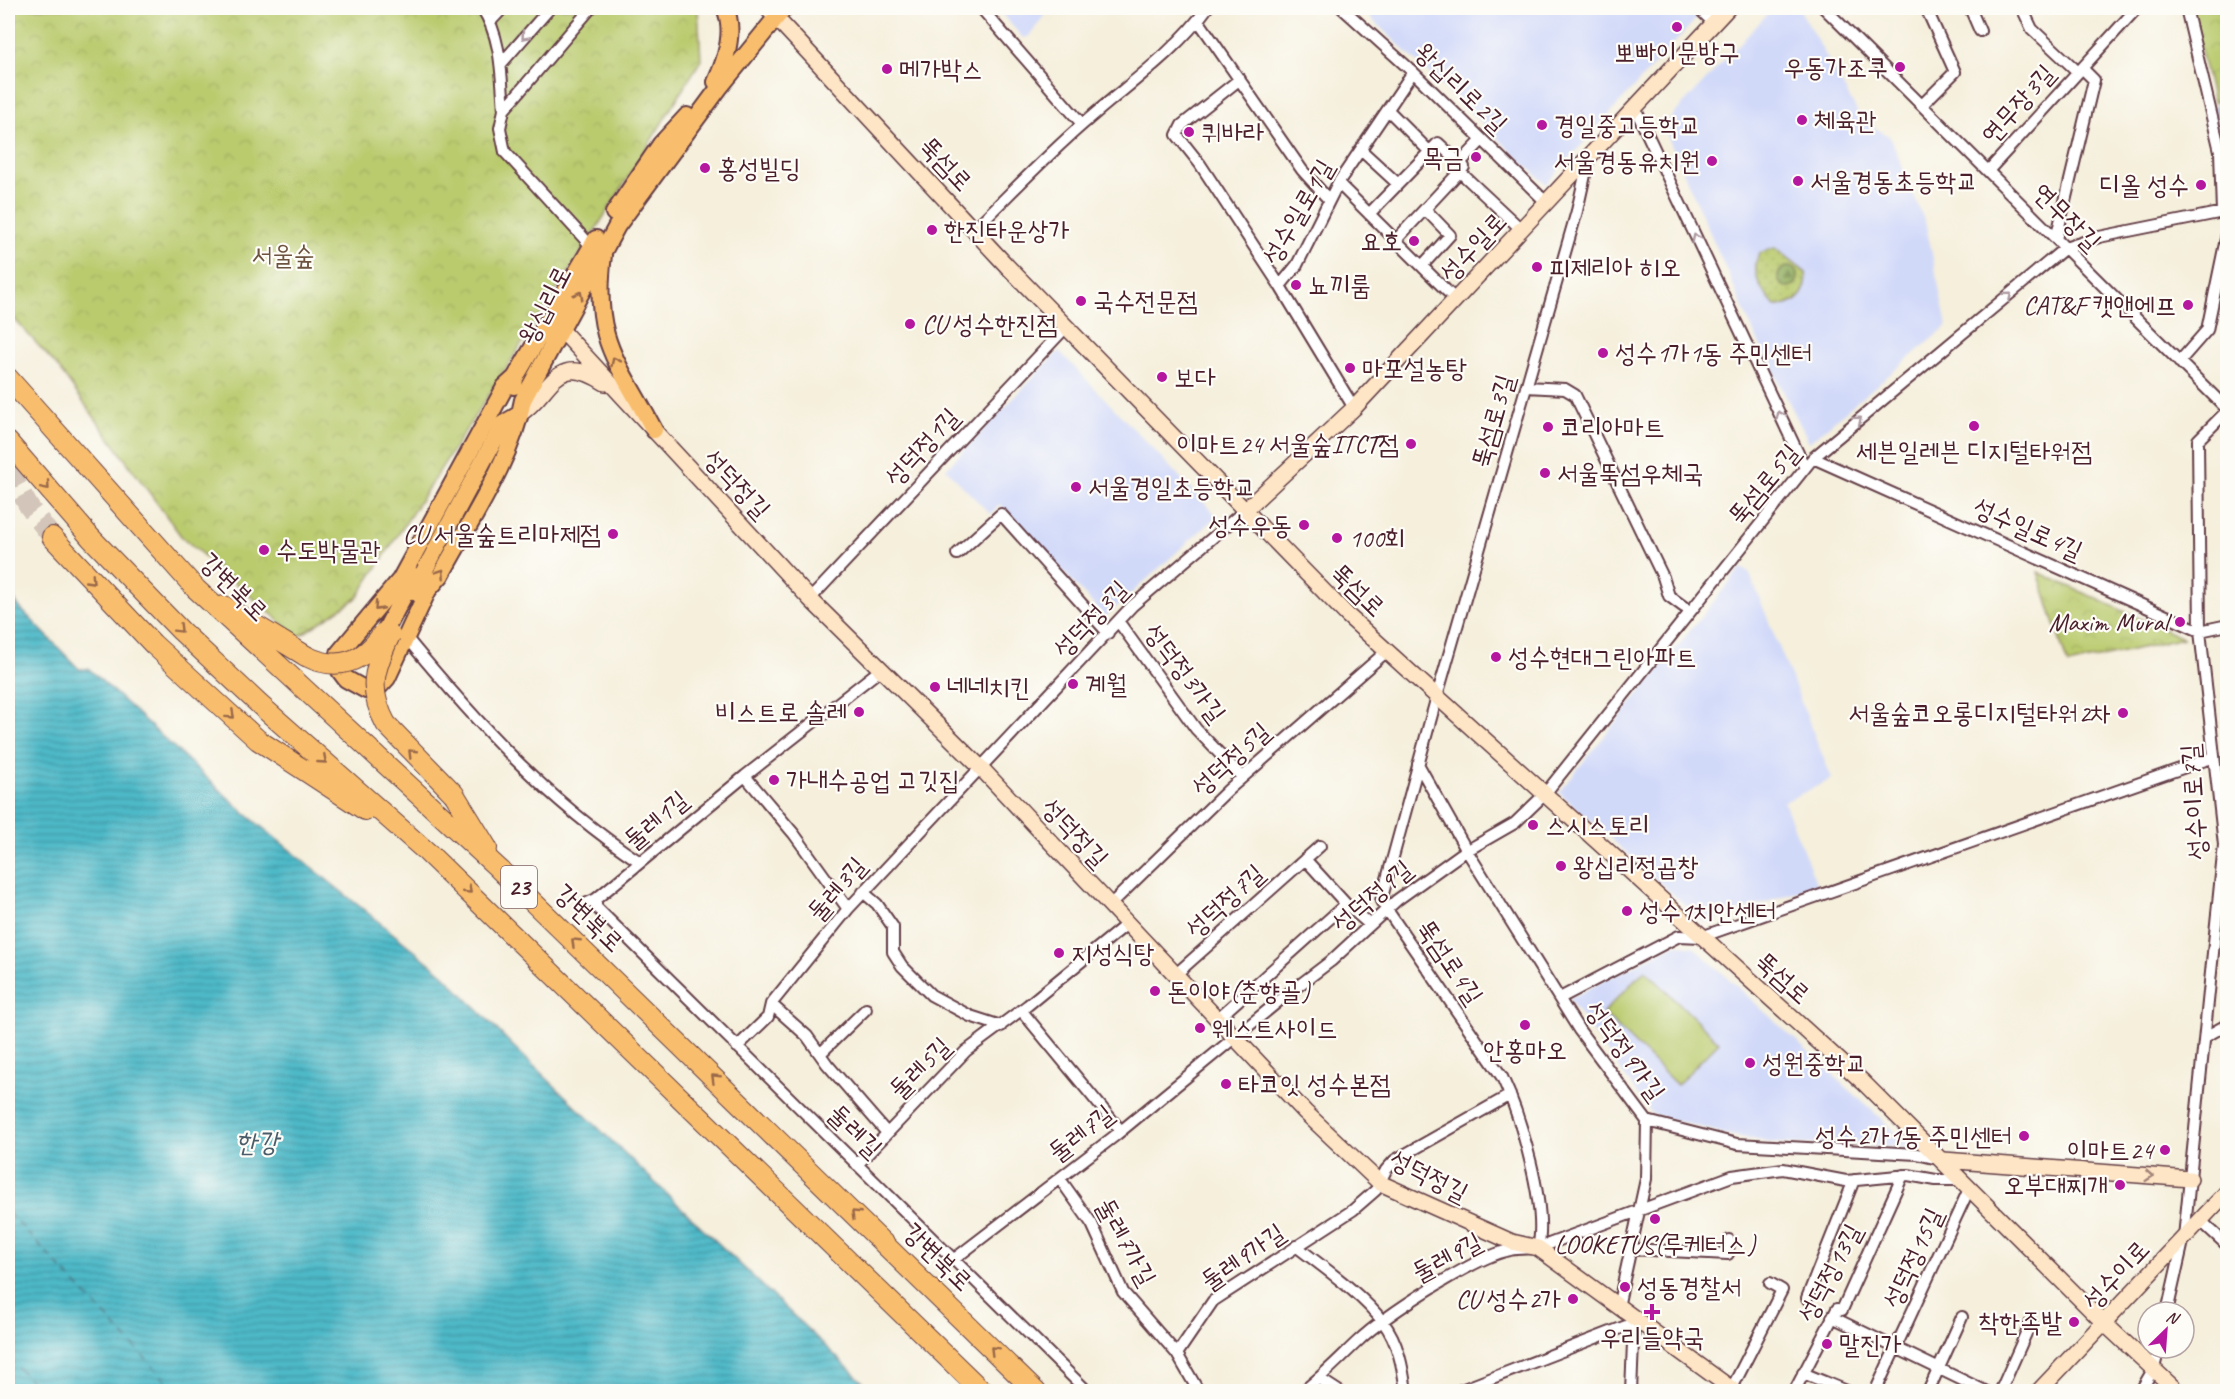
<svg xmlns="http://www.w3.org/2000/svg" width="2235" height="1399" viewBox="0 0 2235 1399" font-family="Caveat,'Poor Story',sans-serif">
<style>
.built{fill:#d1d9f9}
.industrial{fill:url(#industrial-furrows)}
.grass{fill:url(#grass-dots);stroke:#82754c;stroke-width:1.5}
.forest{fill:url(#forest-firs);stroke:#6e6746;stroke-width:1.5}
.park{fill:url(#park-crowns);stroke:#82754c;stroke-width:1.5}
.pitch{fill:#bacb6e;stroke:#82754c;stroke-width:1.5}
.water{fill:url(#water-rules);stroke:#4c6c7a;stroke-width:1.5}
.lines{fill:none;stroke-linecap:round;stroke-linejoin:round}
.ferry{stroke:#4b5d6a;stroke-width:1.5;stroke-dasharray:8 6;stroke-linecap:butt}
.highway-tunnel{stroke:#d3c5b9;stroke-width:20;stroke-dasharray:20 10;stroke-linecap:butt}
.street-casing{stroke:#643e46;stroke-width:14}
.secondary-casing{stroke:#643e46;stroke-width:18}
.primary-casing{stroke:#643e46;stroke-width:20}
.highway-casing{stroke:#643e46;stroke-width:22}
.street{stroke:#fff;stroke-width:10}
.secondary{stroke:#fde5c5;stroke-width:15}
.primary{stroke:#f9be6d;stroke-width:16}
.highway{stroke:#f9be6d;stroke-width:20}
.highway-bridge-casing{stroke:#643e46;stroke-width:22;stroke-linecap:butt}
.highway-bridge{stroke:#f9be6d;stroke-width:20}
.oneway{stroke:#ae9aa0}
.oneway2{stroke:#996749}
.oneway3{stroke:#a48278}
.poi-dot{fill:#b5179e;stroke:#fdfcf7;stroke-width:2}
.labels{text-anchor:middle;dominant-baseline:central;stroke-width:4.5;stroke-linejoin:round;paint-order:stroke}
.shield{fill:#fdfcf7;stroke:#806168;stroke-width:1.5}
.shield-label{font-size:24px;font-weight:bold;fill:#4a1f2b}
.poi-label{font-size:26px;fill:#4a1f2b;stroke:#fdfcf7;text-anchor:start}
.street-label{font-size:26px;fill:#4a1f2b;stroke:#fdfcf7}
.park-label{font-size:26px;fill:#6c533f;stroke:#fdfcf7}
.water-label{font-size:27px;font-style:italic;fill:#4b5d6a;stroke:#fdfcf7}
</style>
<defs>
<pattern id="industrial-furrows" width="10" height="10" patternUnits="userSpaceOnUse" patternTransform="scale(1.5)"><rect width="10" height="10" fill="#bbc3de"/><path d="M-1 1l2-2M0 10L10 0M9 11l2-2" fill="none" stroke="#a2a7bf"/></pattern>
<pattern id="grass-dots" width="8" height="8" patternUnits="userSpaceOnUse" patternTransform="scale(1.5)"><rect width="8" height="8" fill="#bacb6e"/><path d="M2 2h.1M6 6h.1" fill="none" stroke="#a1ae5f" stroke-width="1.8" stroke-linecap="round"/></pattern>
<pattern id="forest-firs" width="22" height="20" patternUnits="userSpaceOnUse" patternTransform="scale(1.5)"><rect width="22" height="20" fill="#93af61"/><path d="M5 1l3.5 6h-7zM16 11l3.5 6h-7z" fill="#7a8e50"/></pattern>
<pattern id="park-crowns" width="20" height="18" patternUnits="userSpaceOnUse" patternTransform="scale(1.5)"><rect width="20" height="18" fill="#bacb6e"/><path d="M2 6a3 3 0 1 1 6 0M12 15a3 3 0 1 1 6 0" fill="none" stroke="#a1ae5f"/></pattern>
<pattern id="water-rules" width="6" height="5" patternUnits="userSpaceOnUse" patternTransform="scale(1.5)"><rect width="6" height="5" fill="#4db9c8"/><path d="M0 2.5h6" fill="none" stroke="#4296a3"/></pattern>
</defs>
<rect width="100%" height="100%" fill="#fdfcf7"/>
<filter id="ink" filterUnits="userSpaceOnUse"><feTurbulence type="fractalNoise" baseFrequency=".0167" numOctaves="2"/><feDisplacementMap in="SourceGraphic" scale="12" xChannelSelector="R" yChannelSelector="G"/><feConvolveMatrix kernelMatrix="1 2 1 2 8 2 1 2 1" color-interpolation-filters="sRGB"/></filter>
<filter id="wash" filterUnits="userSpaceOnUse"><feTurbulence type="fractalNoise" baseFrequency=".008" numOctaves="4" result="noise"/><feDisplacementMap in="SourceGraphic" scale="24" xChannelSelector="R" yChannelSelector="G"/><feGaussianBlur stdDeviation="1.35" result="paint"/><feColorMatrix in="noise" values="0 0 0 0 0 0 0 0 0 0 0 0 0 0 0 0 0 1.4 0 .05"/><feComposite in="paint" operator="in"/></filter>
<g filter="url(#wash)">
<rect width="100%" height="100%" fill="#f5efdc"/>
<path class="built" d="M 997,8 L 996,8 L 1049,8 L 1030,36 L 1023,38 Z
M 1360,8 L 1686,8 L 1697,18 L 1546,184 Z
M 1773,8 L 1799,8 L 1862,120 L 1890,137 L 1926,225 L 1947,326 L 1809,442 L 1754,333 L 1663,126 Z
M 1059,351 L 1217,516 L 1105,617 L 1000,504 L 990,514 L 946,469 Z
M 1741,568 L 1749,572 L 1832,779 L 1784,802 L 1817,885 L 1705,923 L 1559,792 Z
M 1676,944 L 1694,947 L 1912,1147 L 1773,1143 L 1725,1134 L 1652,1114 L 1569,999 Z"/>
<path class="industrial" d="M 2227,101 L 2228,207 L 2226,207 L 2213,105 Z"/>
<path class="grass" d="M 1775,248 L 1806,273 C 1809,293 1795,307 1775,306 C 1761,290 1750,275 1759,253 Z"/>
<path class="forest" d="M1778 277a10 10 0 1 1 20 0a10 10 0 1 1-20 0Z"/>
<path class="park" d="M 8,8 L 698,8 L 701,60 L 593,234 L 357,598 L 298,637 L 181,536 L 57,366 L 8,312 Z
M 2191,8 L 2227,8 L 2227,97 L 2213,102 Z
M 2038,572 L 2183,638 L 2068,665 Z"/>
<path class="pitch" d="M 1645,970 L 1719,1042 L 1677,1085 L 1603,1013 Z"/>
<path class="water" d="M 8,591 L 20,608 L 79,669 L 89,669 L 247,815 L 443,974 L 512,1045 L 872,1391 L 8,1391 Z"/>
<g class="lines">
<path class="ferry" d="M 8,1212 L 177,1392
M 8,1358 L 42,1392"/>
</g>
</g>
<g filter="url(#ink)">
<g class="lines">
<path class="highway-tunnel" d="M 8,469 L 29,507 L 52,537"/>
<defs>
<path id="street" d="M 482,8 C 502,38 501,75 504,110
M 591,8 L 504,110 L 500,128 L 505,152 L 592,247
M 981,8 L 1082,124
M 1342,8 L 1413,72 L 1547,203
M 1698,8 L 1714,23
M 1824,8 L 2228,410 L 2198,440 L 2200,631 L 2224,845 L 2184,1237 L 2167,1312
M 1970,8 L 1980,31
M 2022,8 L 2032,29 L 2078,72
M 2186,8 L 2220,151 L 2222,212
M 1198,20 L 1302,170 L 1329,200
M 490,22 L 503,8
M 501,64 L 550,8
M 1240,79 L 1182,125 L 1177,135 L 1200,164 L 1280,286
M 1922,105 L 1955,72 L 1926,8
M 1635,108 L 1805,468
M 1388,110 L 1429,151
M 1361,150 L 1398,184
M 1460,163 L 1482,140
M 1988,171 L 2137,8
M 1460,172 L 1522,230
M 1338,183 L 1456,300
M 1369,214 L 1438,143 L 1464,167 L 1396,240
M 974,229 C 1010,194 1045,157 1083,124 C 1124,87 1175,53 1207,8
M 2056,239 L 2094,80 L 2082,68
M 1422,266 L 1450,235 L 1425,209
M 2179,362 L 2207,330 L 2228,229
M 1526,387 L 1565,389 L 1575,395 L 1663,577 L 1669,596 L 1684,607
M 1354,408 L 1280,286 L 1297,265 L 1338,183 L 1413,72
M 1813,458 L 2200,631 L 2228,625
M 957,554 L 1001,514 L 1108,633
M 810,599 L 1067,326
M 1118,621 L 1196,729 L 1242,777
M 405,636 C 476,722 546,800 640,862
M 1418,764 L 1467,851 L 1579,1030 L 1647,1121 L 1737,1144 L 1917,1154 L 1938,1159
M 745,776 L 794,834 L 848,909
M 1305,859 L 1346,904 L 1370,925
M 863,892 L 877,904 L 893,927 L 893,952 L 902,966 L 931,995 L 970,1016 L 1001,1026
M 596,899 L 596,907 L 1088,1392
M 585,904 L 596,899 L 745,776 L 880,670
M 1110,905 L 1228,790 L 1387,651
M 1175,975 L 1320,846
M 1560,998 L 1679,936 L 1701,937 L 2214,757
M 771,1004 L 807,1036 L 827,1064 L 887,1133
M 1021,1010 L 1121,1131
M 1216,1020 L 1346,904
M 2205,1037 L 2228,1024
M 737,1047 L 768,1017 L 771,1004 L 848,909 L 1132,606 L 1244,511
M 820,1054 L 866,1009
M 857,1165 L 966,1051 L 1028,1005 L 1127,924
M 1060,1179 L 1092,1224 L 1123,1292 L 1177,1354 L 1199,1392
M 2200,1220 L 2228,1246
M 1296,1246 C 1324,1268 1362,1294 1383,1322 C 1398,1341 1403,1368 1406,1392
M 1538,1248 C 1548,1208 1520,1115 1502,1077 L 1381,901 L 1437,696 L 1577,211 L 1589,157
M 1631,1249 L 1728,1254 L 1729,1240
M 953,1260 L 1116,1135 L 1285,996 L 1331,961 L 1397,900 L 1461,854 L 1515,823 L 1544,795 L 1813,458 L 2065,248 L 2099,237 L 2228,211
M 1807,1298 L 1854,1180
M 1618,1307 L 1646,1179 L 1647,1121
M 1832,1317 L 1987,1392
M 1177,1354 L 1213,1301 L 1353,1210 L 1376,1190 L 1386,1170 L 1395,1160 L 1510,1095
M 1803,1373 L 1849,1392
M 1320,1379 L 1340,1392
M 1732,1388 L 1782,1290 L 1770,1283
M 1302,1392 C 1322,1377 1338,1360 1357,1342 C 1384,1316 1474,1257 1510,1250 C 1519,1248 1529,1249 1538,1248 L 1732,1176 L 1783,1169 L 1846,1181 L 1908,1175 L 1936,1180 L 1963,1180
M 1456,1392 L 1634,1323
M 1631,1392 L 1634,1318
M 1794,1392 L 1837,1309 L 1842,1310 L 1903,1175
M 1875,1392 L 1970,1187
M 1928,1392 L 1962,1317
M 2000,1392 L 2031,1322
M 2140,1392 L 2154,1368 L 2159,1348"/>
<path id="secondary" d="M 767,8 L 1007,266 L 1347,615 L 1863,1082 L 2104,1323 L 2178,1392
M 553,321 L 810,599 L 980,767 L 1305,1112 L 1380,1183 L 1512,1242 L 1538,1248 L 1736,1392
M 520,414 C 553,392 554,350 605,383
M 1244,511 L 1354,408 L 1728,8
M 1944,1160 L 2190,1179
M 2038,1392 L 2228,1191"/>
<path id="primary" d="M 716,82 C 726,60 735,30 725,8
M 614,213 L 661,144 L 687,116
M 603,255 C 592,340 617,360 654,430
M 515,378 L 505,387 L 400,580 L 339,653 L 340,671 L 346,679 L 366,690 L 376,690 L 387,678 L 428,590 L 441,575 C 471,519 511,462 523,400 L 617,226 L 719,88 L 784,8
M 514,386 L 515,378 L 596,239
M 413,592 L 503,424 L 520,414
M 385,631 L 414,576"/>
<path id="highway" d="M 8,378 L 196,589 L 499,869 L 1036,1392
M 8,442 L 91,538 L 181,631 L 260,705 L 427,852 L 983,1392
M 52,537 L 153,644 L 258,740 L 365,810
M 224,606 L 306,656
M 454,794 L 487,848"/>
</defs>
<use href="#street" class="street-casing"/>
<use href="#secondary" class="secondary-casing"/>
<use href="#primary" class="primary-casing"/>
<use href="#highway" class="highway-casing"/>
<use href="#street" class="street"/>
<use href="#secondary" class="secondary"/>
<use href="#primary" class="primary"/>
<use href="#highway" class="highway"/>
<defs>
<path id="highway-bridge" d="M 390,635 C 374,669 367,689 386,724 L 454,794
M 306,656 C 338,672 364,662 383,633"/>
</defs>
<use href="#highway-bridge" class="highway-bridge-casing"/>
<use href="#highway-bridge" class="highway-bridge"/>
</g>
<defs><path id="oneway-chevron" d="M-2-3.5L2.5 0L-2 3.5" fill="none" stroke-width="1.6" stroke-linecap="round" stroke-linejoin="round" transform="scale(1.5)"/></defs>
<g class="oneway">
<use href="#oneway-chevron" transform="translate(525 36) rotate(131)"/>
<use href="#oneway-chevron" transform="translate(1696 238) rotate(-115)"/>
<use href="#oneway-chevron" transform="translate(2008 296) rotate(-40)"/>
<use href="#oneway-chevron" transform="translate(1780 415) rotate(-115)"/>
<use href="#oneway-chevron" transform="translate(1858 420) rotate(-40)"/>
</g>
<g class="oneway2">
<use href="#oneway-chevron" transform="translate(579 295) rotate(-63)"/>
<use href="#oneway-chevron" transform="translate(615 361) rotate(-116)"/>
<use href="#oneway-chevron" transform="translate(46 486) rotate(49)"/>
<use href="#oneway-chevron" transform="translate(441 573) rotate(-57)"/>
<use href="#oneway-chevron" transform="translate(91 580) rotate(46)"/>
<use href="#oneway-chevron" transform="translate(378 607) rotate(132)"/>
<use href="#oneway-chevron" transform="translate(179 629) rotate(45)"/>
<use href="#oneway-chevron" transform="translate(231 715) rotate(42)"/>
<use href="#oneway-chevron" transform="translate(412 753) rotate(-135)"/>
<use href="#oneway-chevron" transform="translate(323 760) rotate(41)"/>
<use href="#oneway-chevron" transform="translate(468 890) rotate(44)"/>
<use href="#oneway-chevron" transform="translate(575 942) rotate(-136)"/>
<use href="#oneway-chevron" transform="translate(715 1078) rotate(-136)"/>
<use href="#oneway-chevron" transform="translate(855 1214) rotate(-136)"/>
<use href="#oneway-chevron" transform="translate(994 1350) rotate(-135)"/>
</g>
<use class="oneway3" href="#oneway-chevron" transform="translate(2149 1176) rotate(4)"/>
</g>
<g class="poi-dot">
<circle cx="1677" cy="27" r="6"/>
<circle cx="1900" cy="67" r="6"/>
<circle cx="887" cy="69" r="6"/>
<circle cx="1802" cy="120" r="6"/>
<circle cx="1542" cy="125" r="6"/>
<circle cx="1189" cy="132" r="6"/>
<circle cx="1476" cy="157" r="6"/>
<circle cx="1712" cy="161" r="6"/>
<circle cx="705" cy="168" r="6"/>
<circle cx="1798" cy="181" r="6"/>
<circle cx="2201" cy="185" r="6"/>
<circle cx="932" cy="230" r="6"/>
<circle cx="1414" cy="241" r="6"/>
<circle cx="1537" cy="267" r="6"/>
<circle cx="1296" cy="285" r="6"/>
<circle cx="1081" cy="301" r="6"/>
<circle cx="2188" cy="305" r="6"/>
<circle cx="910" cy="324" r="6"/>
<circle cx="1603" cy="353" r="6"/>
<circle cx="1350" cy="368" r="6"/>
<circle cx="1162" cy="377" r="6"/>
<circle cx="1974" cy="426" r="6"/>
<circle cx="1548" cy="427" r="6"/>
<circle cx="1411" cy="444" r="6"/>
<circle cx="1545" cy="473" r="6"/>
<circle cx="1076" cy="487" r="6"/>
<circle cx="1304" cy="525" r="6"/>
<circle cx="613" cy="534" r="6"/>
<circle cx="1337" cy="538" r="6"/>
<circle cx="264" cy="550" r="6"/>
<circle cx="2180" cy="622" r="6"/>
<circle cx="1496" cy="657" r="6"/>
<circle cx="1073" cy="684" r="6"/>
<circle cx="935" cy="687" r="6"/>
<circle cx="859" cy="712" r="6"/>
<circle cx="2123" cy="713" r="6"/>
<circle cx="774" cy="780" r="6"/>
<circle cx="1533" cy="825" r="6"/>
<circle cx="1561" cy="866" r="6"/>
<circle cx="1627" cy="911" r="6"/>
<circle cx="1059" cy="953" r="6"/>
<circle cx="1155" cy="991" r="6"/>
<circle cx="1525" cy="1025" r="6"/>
<circle cx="1200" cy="1028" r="6"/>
<circle cx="1750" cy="1063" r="6"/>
<circle cx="1226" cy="1084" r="6"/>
<circle cx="2024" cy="1136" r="6"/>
<circle cx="2165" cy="1150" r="6"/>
<circle cx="2120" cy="1185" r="6"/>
<circle cx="1655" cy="1219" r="6"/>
<circle cx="1625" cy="1287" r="6"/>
<circle cx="1573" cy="1299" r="6"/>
<path d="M1649 1303h6v6h6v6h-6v6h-6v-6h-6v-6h6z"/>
<circle cx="2074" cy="1322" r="6"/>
<circle cx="1827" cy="1344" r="6"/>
</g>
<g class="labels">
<rect class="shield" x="501" y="866" width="36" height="42" rx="4.5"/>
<g class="shield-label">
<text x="519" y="887">23</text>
</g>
<g class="poi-label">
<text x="1677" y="52" text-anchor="middle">뽀빠이문방구</text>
<text x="1888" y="67" text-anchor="end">우동가조쿠</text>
<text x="899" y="69">메가박스</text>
<text x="1814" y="120">체육관</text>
<text x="1554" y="125">경일중고등학교</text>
<text x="1201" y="132">퀴바라</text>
<text x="1464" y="157" text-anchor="end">목금</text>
<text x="1700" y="161" text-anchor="end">서울경동유치원</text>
<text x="717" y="168">홍성빌딩</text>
<text x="1810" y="181">서울경동초등학교</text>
<text x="2189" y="185" text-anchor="end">디올 성수</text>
<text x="944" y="230">한진타운상가</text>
<text x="1402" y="241" text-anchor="end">요호</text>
<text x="1549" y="267">피제리아 히오</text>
<text x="1308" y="285">뇨끼룸</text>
<text x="1093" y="301">국수전문점</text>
<text x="2176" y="305" text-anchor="end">CAT&amp;F 캣앤에프</text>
<text x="922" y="324">CU 성수한진점</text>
<text x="1615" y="353">성수1가1동 주민센터</text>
<text x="1362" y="368">마포설농탕</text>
<text x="1174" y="377">보다</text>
<text x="1560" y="427">코리아마트</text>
<text x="1399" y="444" text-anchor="end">이마트24 서울숲ITCT점</text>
<text x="1974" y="451" text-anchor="middle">세븐일레븐 디지털타워점</text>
<text x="1557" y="473">서울뚝섬우체국</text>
<text x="1088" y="487">서울경일초등학교</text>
<text x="1292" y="525" text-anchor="end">성수우동</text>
<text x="601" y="534" text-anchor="end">CU 서울숲트리마제점</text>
<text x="1349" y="538">100회</text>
<text x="276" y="550">수도박물관</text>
<text x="2168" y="622" text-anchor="end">Maxim Mural</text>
<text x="1508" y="657">성수현대그린아파트</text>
<text x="1085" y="684">계월</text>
<text x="947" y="687">네네치킨</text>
<text x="847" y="712" text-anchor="end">비스트로 솔레</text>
<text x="2111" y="713" text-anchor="end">서울숲코오롱디지털타워2차</text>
<text x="786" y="780">가내수공업 고깃집</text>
<text x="1545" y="825">스시스토리</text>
<text x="1573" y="866">왕십리정곱창</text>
<text x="1639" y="911">성수1치안센터</text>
<text x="1071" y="953">지성식당</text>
<text x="1167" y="991">돈이야(춘향골)</text>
<text x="1212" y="1028">웨스트사이드</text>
<text x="1525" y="1050" text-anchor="middle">안홍마오</text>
<text x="1762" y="1063">성원중학교</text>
<text x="1238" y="1084">타코잇 성수본점</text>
<text x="2012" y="1136" text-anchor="end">성수2가1동 주민센터</text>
<text x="2153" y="1150" text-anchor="end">이마트24</text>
<text x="2108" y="1185" text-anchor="end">오부대찌개</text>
<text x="1655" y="1244" text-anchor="middle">LOOKETUS(루케터스)</text>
<text x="1637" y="1287">성동경찰서</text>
<text x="1561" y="1299" text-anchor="end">CU 성수2가</text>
<text x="2062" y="1322" text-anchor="end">착한족발</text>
<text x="1652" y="1337" text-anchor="middle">우리들약국</text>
<text x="1839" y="1344">말진가</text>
</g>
<g class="street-label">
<text transform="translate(1461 88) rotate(44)">왕십리로2길</text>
<text transform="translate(2018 104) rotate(-48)">연무장3길</text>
<text transform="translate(946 164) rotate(47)">뚝섬로</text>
<text transform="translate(1298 212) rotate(-60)">성수일로1길</text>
<text transform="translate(2067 217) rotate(45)">연무장길</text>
<text transform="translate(1473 247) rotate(-47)">성수일로</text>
<text transform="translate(545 305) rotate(-63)">왕십리로</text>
<text transform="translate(1493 421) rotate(-74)">뚝섬로3길</text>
<text transform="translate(922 447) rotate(-47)">성덕정1길</text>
<text transform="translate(737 484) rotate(47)">성덕정길</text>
<text transform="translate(1764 484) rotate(-50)">뚝섬로5길</text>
<text transform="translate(2028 529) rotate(24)">성수일로4길</text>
<text transform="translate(234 587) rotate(45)">강변북로</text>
<text transform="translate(1358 590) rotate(44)">뚝섬로</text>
<text transform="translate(1091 619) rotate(-46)">성덕정3길</text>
<text transform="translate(1185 673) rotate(53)">성덕정3가길</text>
<text transform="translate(1231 759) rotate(-42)">성덕정5길</text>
<text transform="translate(2194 802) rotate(-94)">성수이로7길</text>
<text transform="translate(656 820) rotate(-40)">둘레1길</text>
<text transform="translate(1075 833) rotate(47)">성덕정길</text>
<text transform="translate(837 889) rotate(-49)">둘레3길</text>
<text transform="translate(1372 896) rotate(-40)">성덕정9길</text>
<text transform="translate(1225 901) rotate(-42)">성덕정7길</text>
<text transform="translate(589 918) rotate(44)">강변북로</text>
<text transform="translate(1450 962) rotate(56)">뚝섬로4길</text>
<text transform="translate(1783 978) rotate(42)">뚝섬로</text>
<text transform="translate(1625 1051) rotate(54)">성덕정9가길</text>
<text transform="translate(920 1068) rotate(-45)">둘레5길</text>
<text transform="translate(855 1131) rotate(44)">둘레길</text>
<text transform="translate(1081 1133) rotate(-38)">둘레7길</text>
<text transform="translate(1429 1176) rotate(27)">성덕정길</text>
<text transform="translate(1126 1242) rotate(61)">둘레7가길</text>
<text transform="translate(938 1257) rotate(44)">강변북로</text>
<text transform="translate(1243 1257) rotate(-35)">둘레9가길</text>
<text transform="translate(1447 1257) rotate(-28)">둘레9길</text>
<text transform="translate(1913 1258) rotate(-65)">성덕정15길</text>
<text transform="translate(1830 1273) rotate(-62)">성덕정13길</text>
<text transform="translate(2116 1275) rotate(-47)">성수이로</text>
</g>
<g class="park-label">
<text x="283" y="255">서울숲</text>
</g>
<g class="water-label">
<text x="257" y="1142">한강</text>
</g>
</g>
<rect width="2235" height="1399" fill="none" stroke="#fdfcf7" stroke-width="30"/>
<g transform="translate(2166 1330) rotate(25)"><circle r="28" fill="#fdfcf7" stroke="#b5a4a5" stroke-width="1.5"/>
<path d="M0-4.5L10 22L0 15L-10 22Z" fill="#b5179e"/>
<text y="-9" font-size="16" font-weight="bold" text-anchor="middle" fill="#4a1f2b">N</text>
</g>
</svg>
